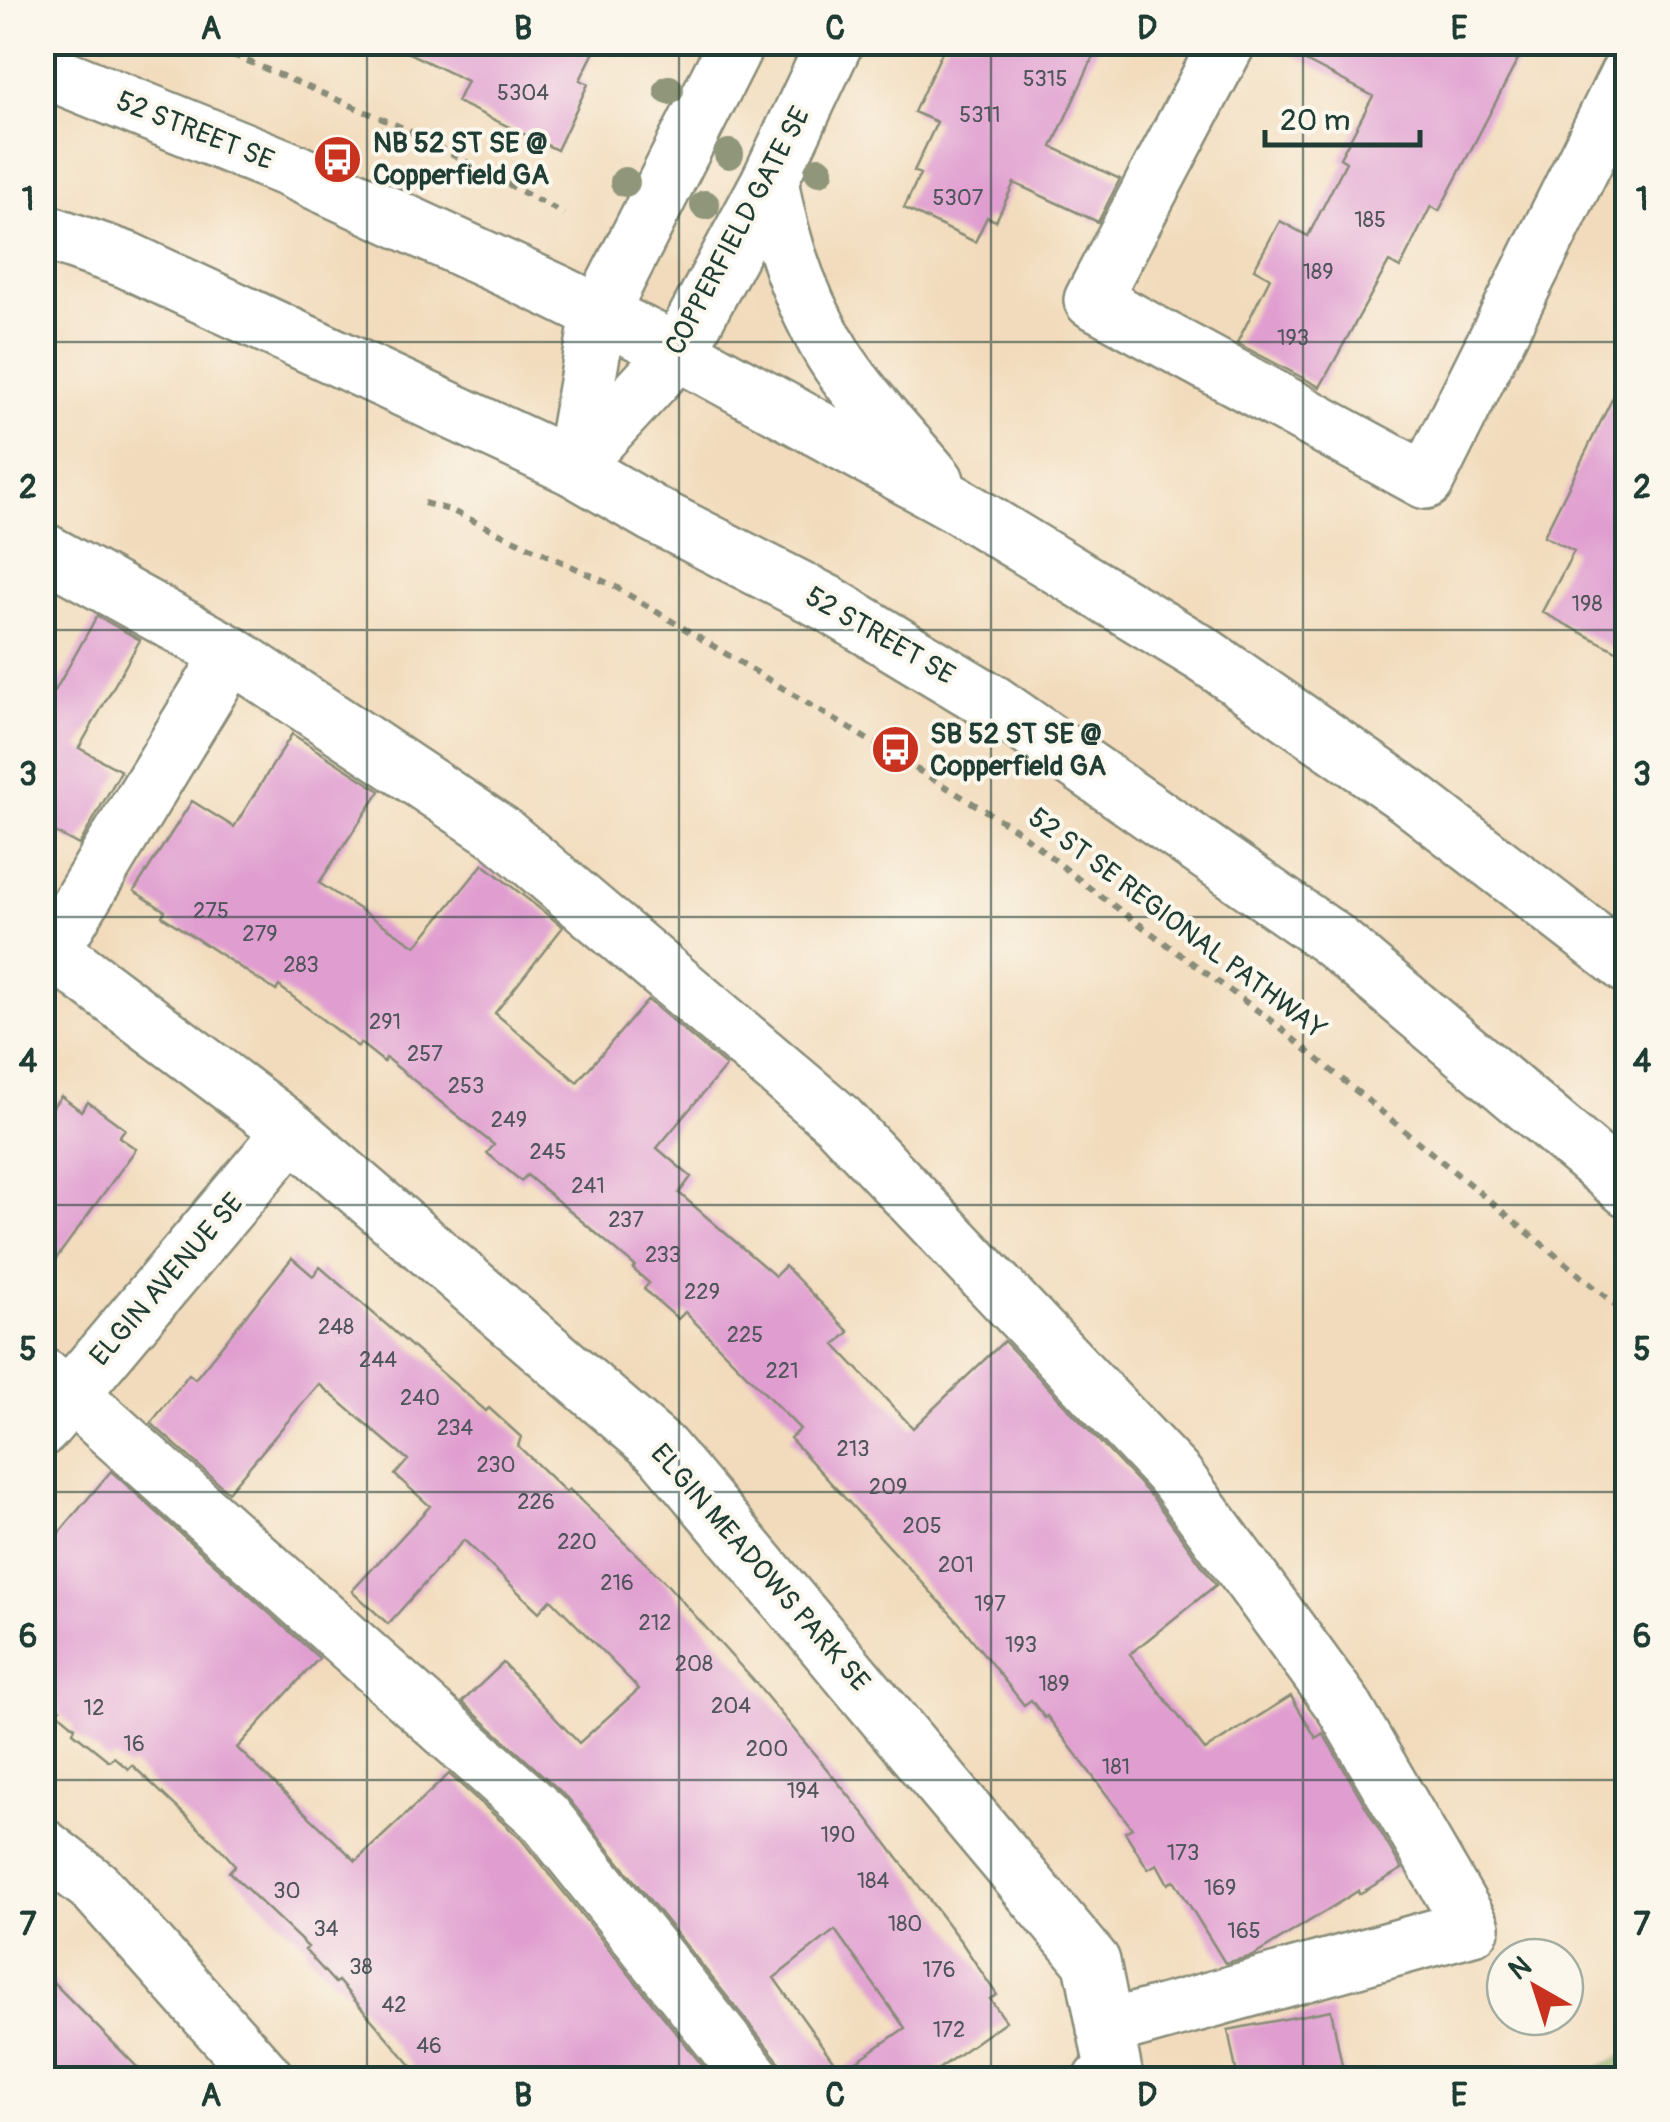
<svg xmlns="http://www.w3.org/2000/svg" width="1670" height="2122" viewBox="0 0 1670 2122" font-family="Pangolin,sans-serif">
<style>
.green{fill:#9dc16c;stroke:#5e7f50;stroke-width:2.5}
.building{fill:#e09ed0;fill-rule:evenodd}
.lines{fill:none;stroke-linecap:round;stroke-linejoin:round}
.minor-casing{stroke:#888c78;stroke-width:60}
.major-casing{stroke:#888c78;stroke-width:60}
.path{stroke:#888c78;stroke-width:6;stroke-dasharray:8 8;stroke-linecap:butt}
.minor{stroke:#fff;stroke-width:55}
.major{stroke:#fff;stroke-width:55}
.tree{fill:#8f9679}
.grid{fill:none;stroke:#1f3d34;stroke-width:2.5;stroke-opacity:0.55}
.labels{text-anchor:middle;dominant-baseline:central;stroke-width:8;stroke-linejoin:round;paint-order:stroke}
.number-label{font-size:22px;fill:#4f555b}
.street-label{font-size:28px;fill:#1f3d34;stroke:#fbf7ec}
.poi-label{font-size:28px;font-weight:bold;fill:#1f3d34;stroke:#fbf7ec;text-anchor:start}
.neatline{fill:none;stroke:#1f3d34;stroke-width:4}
.grid-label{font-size:32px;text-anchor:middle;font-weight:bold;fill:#1f3d34}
</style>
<rect width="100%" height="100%" fill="#fbf7ec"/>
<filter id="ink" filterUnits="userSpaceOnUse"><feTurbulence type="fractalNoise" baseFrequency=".01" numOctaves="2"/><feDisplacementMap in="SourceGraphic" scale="20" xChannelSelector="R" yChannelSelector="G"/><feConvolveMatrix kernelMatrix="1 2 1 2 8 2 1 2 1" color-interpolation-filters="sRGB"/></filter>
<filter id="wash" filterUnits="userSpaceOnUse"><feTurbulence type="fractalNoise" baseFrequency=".0048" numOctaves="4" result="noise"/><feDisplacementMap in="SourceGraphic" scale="40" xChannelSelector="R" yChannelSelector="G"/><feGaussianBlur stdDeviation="2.25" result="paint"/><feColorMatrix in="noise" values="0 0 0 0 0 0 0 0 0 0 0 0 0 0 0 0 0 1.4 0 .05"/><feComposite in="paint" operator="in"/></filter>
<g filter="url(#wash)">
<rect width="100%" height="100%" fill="#f2dbbc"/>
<path class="green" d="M 1627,2055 L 1627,2079 L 1545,2079 L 1597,2069 Z"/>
<g id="blocks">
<path class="building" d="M 386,42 L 599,42 L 580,80 L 588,84 L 557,150 L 457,102 L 467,81 Z
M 947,42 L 1100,42 L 1052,147 L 1120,179 L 1098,222 L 1014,183 L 996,221 L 987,217 L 975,242 L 904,208 L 920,174 L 914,171 L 937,122 L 914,112 Z
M 1269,42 L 1527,42 L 1439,211 L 1431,206 L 1400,268 L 1389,262 L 1320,387 L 1237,343 L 1270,278 L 1254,269 L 1280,221 L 1308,236 L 1346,162 L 1340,158 L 1373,96 Z
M 1628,367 L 1628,657 L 1542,612 L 1574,551 L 1544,536 Z
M 97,616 L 140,640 L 79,748 L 121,771 L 79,845 L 42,825 L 42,714 Z
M 292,734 L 380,791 L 319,883 L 416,946 L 483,864 L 563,927 L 495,1013 L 577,1082 L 648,1000 L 726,1066 L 657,1148 L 691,1177 L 679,1193 L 775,1276 L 785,1266 L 849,1332 L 835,1345 L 913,1428 L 1004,1341 L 1153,1498 L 1216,1585 L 1130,1654 L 1205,1750 L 1291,1696 L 1316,1738 L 1323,1733 L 1402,1869 L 1359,1894 L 1358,1891 L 1253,1956 L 1225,1963 L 1174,1880 L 1168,1884 L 1157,1864 L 1148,1869 L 1125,1832 L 1132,1828 L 1047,1716 L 1045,1718 L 1031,1700 L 1024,1705 L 960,1624 L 790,1438 L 800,1429 L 685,1312 L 678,1319 L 644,1289 L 649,1283 L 633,1269 L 635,1266 L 527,1175 L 521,1181 L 487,1153 L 494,1145 L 386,1058 L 384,1062 L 360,1043 L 358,1047 L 279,986 L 276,991 L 162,916 L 165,911 L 134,891 L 192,801 L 234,827 Z
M 61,1096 L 81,1111 L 88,1102 L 125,1129 L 119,1137 L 136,1149 L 42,1278 L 42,1121 Z
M 292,1258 L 313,1276 L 320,1267 L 486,1411 L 489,1408 L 521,1437 L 518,1446 L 566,1492 L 569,1489 L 663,1580 L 753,1680 L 865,1815 L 962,1943 L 997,1995 L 990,1999 L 1006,2021 L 923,2080 L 785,2080 L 778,2060 L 568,1798 L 462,1702 L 503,1663 L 579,1743 L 639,1689 L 551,1599 L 539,1612 L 464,1540 L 388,1624 L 352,1591 L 430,1506 L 395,1475 L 408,1460 L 319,1384 L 228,1492 L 151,1423 L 189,1374 L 195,1379 ZM 835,1930 L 905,2028 L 841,2072 L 774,1978 Z
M 111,1471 L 319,1658 L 237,1748 L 356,1861 L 449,1774 L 521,1839 L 714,2080 L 424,2080 L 338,1981 L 335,1983 L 305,1950 L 308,1947 L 229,1872 L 235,1865 L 220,1848 L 132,1765 L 128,1769 L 114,1757 L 109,1761 L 73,1732 L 75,1727 L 57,1712 L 60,1709 L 42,1695 L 42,1553 Z
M 42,1971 L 150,2080 L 42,2080 Z
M 1331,2010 L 1345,2080 L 1238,2080 L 1228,2030 Z"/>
</g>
</g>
<g filter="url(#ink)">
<use href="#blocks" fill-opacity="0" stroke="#888c78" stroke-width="2.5"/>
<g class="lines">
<defs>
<path id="minor" d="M 1228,42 L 1092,300 L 1426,481 L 1628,74
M 572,467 L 678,352 L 770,180 L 835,42
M 572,467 L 599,315 L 737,42
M 42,550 L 231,654 L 500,833 L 838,1120 L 1177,1478 L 1343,1705 L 1472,1927 L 1105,2029
M 42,943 L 292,1131 L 662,1450 L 1092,1962 L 1114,2072 L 1102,2080
M 52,949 L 231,654
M 42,1376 L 70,1393 L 544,1817 L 754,2080
M 42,1428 L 292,1131
M 42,1846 L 95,1887 L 267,2080"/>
<path id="major" d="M 42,69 L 291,170 L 554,291 L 678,352 L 954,503 L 1204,655 L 1405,794 L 1628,966
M 770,180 C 780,240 801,301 833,354 C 858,395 905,443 936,481
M 42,231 L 127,260 L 572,467 L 653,514 L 829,604 L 993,703 L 1332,939 L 1628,1189"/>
</defs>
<use href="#minor" class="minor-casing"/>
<use href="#major" class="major-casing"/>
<path class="path" d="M 203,42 L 401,127 L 564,214
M 424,503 L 450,510 L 614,586 L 1017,830 L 1091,889 L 1269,1019 L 1628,1315"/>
<use href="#minor" class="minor"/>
<use href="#major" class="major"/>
</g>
<g class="tree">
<circle cx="669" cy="90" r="15"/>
<circle cx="729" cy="154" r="15"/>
<circle cx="819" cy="171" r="15"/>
<circle cx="625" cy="182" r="15"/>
<circle cx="705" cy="205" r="15"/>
</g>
</g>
<path class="grid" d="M 367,42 L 367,2080M 679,42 L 679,2080M 991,42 L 991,2080M 1303,42 L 1303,2080M 42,342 L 1628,342M 42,630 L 1628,630M 42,917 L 1628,917M 42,1205 L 1628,1205M 42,1492 L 1628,1492M 42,1780 L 1628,1780"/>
<defs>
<symbol id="bus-disc" viewBox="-11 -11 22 22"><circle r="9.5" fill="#c8321e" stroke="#fbf7ec"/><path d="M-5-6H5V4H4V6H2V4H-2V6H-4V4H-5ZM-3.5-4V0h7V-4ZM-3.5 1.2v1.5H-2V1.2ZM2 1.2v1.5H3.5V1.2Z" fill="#fff"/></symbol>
</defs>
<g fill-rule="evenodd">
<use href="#bus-disc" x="310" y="132" width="55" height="55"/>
<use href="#bus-disc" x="868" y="722" width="55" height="55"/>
</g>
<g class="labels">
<g class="number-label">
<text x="1045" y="79">5315</text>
<text x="523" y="93">5304</text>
<text x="980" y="115">5311</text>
<text x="958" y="198">5307</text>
<text x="1370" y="220">185</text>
<text x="1318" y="272">189</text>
<text x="1293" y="338">193</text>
<text x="1587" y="604">198</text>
<text x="211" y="911">275</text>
<text x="260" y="934">279</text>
<text x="301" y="965">283</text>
<text x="385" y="1022">291</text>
<text x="425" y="1054">257</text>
<text x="466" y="1086">253</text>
<text x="509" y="1120">249</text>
<text x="548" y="1152">245</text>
<text x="588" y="1186">241</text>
<text x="626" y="1220">237</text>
<text x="663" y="1255">233</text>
<text x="702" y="1292">229</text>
<text x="336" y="1327">248</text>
<text x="745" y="1335">225</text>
<text x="378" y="1360">244</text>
<text x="782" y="1371">221</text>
<text x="420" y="1398">240</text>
<text x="455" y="1428">234</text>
<text x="853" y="1449">213</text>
<text x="496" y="1465">230</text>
<text x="888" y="1487">209</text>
<text x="536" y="1502">226</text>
<text x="922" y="1526">205</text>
<text x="577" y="1542">220</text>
<text x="956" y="1565">201</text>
<text x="617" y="1583">216</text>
<text x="990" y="1604">197</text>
<text x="655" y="1623">212</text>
<text x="1021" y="1645">193</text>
<text x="694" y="1664">208</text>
<text x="1054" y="1684">189</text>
<text x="731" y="1706">204</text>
<text x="94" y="1708">12</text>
<text x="134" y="1744">16</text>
<text x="767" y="1749">200</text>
<text x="1116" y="1767">181</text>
<text x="803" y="1791">194</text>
<text x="838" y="1835">190</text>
<text x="1183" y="1853">173</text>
<text x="873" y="1881">184</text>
<text x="1220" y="1888">169</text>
<text x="287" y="1891">30</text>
<text x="905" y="1924">180</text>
<text x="326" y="1929">34</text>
<text x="1244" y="1931">165</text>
<text x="361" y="1967">38</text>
<text x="939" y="1970">176</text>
<text x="394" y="2005">42</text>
<text x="949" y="2030">172</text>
<text x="429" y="2046">46</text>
</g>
<g class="street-label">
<text transform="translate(195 131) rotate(22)">52 STREET SE</text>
<text transform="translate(738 231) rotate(-62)">COPPERFIELD GATE SE</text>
<text transform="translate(880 636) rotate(30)">52 STREET SE</text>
<text transform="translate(1177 924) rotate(37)">52 ST SE REGIONAL PATHWAY</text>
<text transform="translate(167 1280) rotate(-49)">ELGIN AVENUE SE</text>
<text transform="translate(760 1568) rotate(49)">ELGIN MEADOWS PARK SE</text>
</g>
<g class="poi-label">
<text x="373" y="143">NB 52 ST SE @<tspan x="373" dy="32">Copperfield GA</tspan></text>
<text x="930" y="734">SB 52 ST SE @<tspan x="930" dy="32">Copperfield GA</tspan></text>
</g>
</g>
<rect width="1670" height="2122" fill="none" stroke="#fbf7ec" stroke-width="110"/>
<g transform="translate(1535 1987) rotate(321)"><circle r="48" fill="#fbf7ec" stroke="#a3ada2" stroke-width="2.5"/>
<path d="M0-8L18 38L0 25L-18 38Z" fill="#c8321e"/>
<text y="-15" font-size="28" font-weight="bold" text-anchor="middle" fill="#1f3d34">N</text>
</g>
<path d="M1265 130v15h155v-15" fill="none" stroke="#1f3d34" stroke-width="5"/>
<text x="1280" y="130" font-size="30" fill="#1f3d34" stroke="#fbf7ec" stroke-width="8" paint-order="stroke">20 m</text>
<rect x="55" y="55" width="1560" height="2012" class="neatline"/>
<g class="grid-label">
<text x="211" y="39">A</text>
<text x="523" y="39">B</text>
<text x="835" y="39">C</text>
<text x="1147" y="39">D</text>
<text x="1459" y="39">E</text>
<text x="28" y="210">1</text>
<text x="1642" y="210">1</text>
<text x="28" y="498">2</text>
<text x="1642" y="498">2</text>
<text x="28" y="785">3</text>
<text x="1642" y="785">3</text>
<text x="28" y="1072">4</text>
<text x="1642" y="1072">4</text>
<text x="28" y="1360">5</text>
<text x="1642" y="1360">5</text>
<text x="28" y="1647">6</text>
<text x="1642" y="1647">6</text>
<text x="28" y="1935">7</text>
<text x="1642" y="1935">7</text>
<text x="211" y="2106">A</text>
<text x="523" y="2106">B</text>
<text x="835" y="2106">C</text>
<text x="1147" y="2106">D</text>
<text x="1459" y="2106">E</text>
</g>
</svg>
